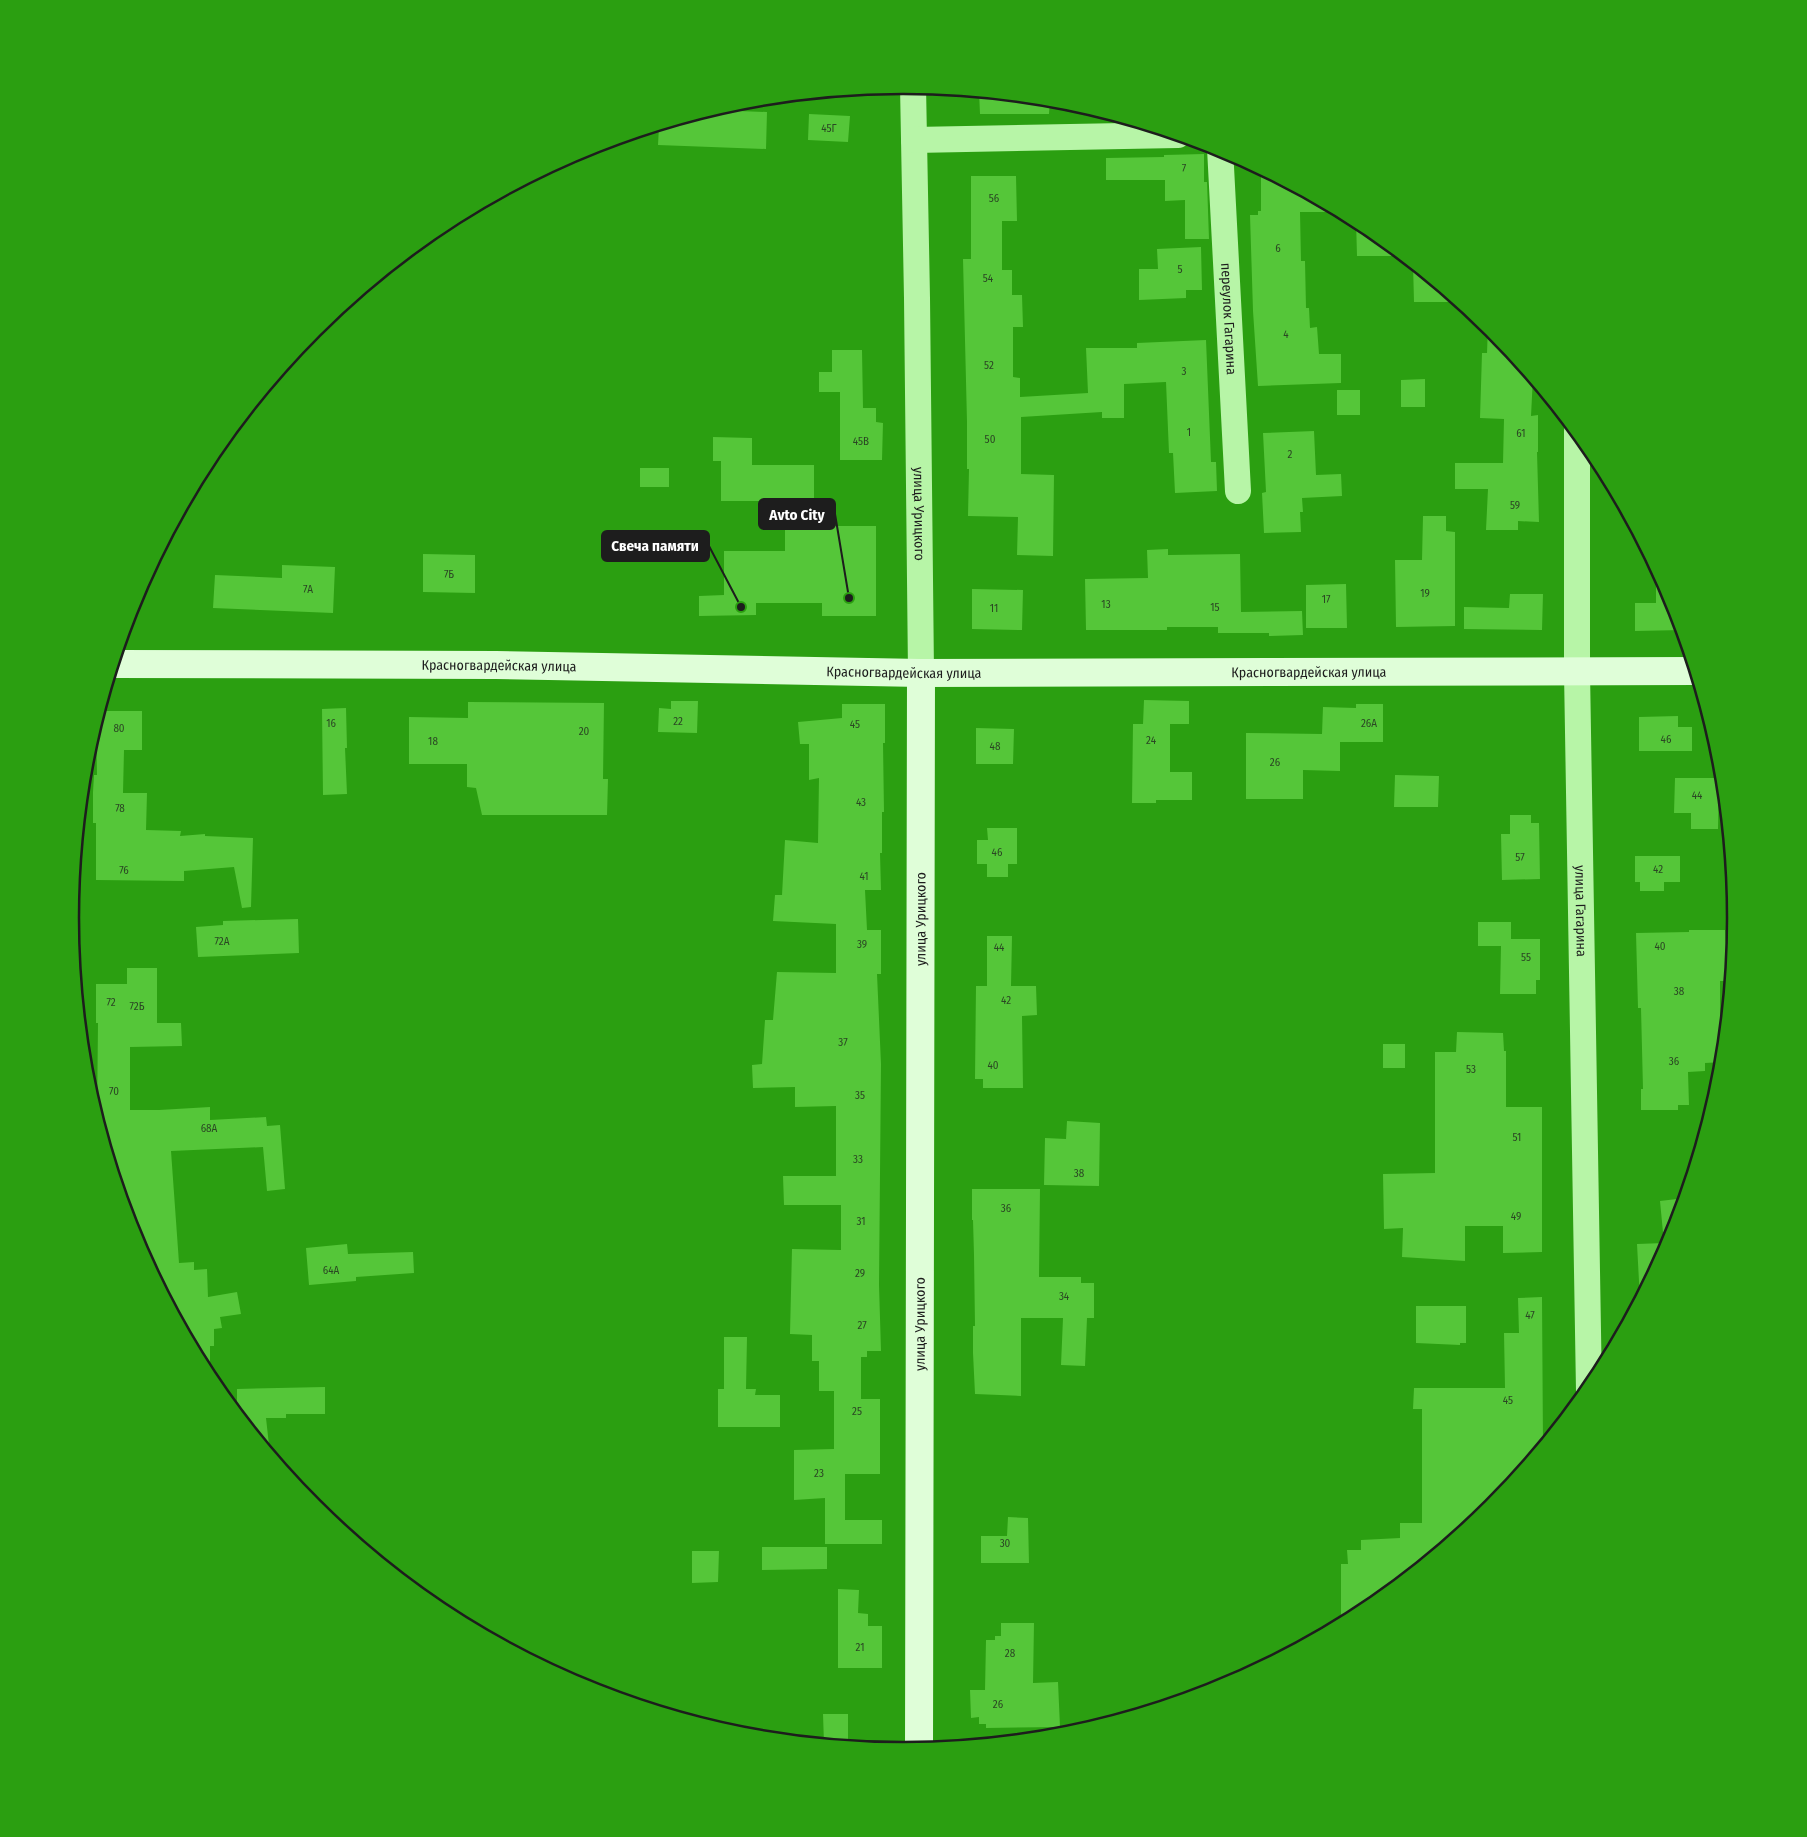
<svg xmlns="http://www.w3.org/2000/svg" width="1807" height="1837" viewBox="0 0 1807 1837" font-family="'Fira Sans Condensed',sans-serif">
<style>
.building{fill:#55c639}
.lines{fill:none;stroke-linecap:round;stroke-linejoin:round}
.street{stroke:#b7f5a7;stroke-width:26}
.secondary{stroke:#dffed8;stroke-width:28}
.labels{text-anchor:middle;dominant-baseline:central;stroke-width:4;stroke-linejoin:round;paint-order:stroke}
.number-label{font-size:11px;fill:#2b4724}
.street-label{font-size:14px;fill:#1d1d1d;stroke:#2b9f11}
.rim{fill:none;stroke:#1d1d1d;stroke-width:2.5}
.leader{fill:none;stroke:#1d1d1d;stroke-width:2}
.callout-dot{fill:#1d1d1d;stroke:#2b9f11;stroke-width:2}
.callout{fill:#1d1d1d;stroke:#1d1d1d;stroke-width:2}
.callout-label{font-size:15px;text-anchor:middle;font-weight:bold;fill:#fff}
</style>
<rect width="100%" height="100%" fill="#2b9f11"/>
<path class="building" d="M 979,92 L 1050,99 L 1049,114 L 980,114 Z
M 713,110 L 767,112 L 766,149 L 658,145 L 659,126 Z
M 809,114 L 850,116 L 848,142 L 808,140 Z
M 1204,154 L 1204,182 L 1207,182 L 1209,239 L 1185,239 L 1185,200 L 1165,201 L 1165,180 L 1106,180 L 1106,158 L 1164,157 L 1164,155 Z
M 1261,169 L 1342,212 L 1300,212 L 1301,261 L 1305,261 L 1306,308 L 1309,308 L 1310,328 L 1317,327 L 1319,354 L 1341,354 L 1341,383 L 1258,386 L 1253,311 L 1250,215 L 1258,215 L 1258,211 L 1261,211 Z
M 971,176 L 1016,176 L 1017,221 L 1002,221 L 1002,270 L 1012,270 L 1012,295 L 1022,295 L 1023,327 L 1013,327 L 1013,377 L 1020,378 L 1020,397 L 1088,393 L 1086,348 L 1137,348 L 1137,343 L 1206,340 L 1211,462 L 1216,462 L 1217,491 L 1175,493 L 1173,453 L 1169,453 L 1166,382 L 1124,384 L 1124,418 L 1102,418 L 1102,412 L 1021,417 L 1021,474 L 1054,475 L 1053,556 L 1017,555 L 1018,517 L 968,516 L 969,469 L 967,469 L 967,422 L 963,259 L 971,259 Z
M 1356,220 L 1367,226 L 1403,256 L 1357,256 Z
M 1201,247 L 1202,290 L 1186,290 L 1186,298 L 1139,300 L 1139,269 L 1158,269 L 1157,249 Z
M 1413,264 L 1460,302 L 1414,302 Z
M 1488,325 L 1533,377 L 1531,416 L 1538,415 L 1538,452 L 1537,452 L 1539,522 L 1518,521 L 1518,530 L 1486,530 L 1488,489 L 1455,489 L 1455,463 L 1503,463 L 1504,419 L 1480,418 L 1482,353 L 1487,353 Z
M 832,350 L 862,350 L 863,408 L 876,408 L 876,422 L 883,423 L 882,460 L 840,460 L 840,392 L 819,392 L 819,372 L 832,372 Z
M 1425,379 L 1425,407 L 1401,407 L 1401,380 Z
M 1337,390 L 1360,390 L 1360,415 L 1337,415 Z
M 1314,431 L 1316,475 L 1341,474 L 1342,496 L 1302,498 L 1303,512 L 1300,512 L 1301,532 L 1264,533 L 1262,493 L 1266,492 L 1263,433 Z
M 713,437 L 752,438 L 752,465 L 814,465 L 814,503 L 817,503 L 817,526 L 876,526 L 876,616 L 822,616 L 822,603 L 756,603 L 756,615 L 699,616 L 699,596 L 724,595 L 724,551 L 785,551 L 785,501 L 721,501 L 721,461 L 713,461 Z
M 640,468 L 669,468 L 669,487 L 640,487 Z
M 1423,516 L 1446,516 L 1446,531 L 1455,532 L 1455,626 L 1396,627 L 1395,560 L 1422,560 Z
M 1168,549 L 1168,555 L 1240,554 L 1241,612 L 1302,611 L 1303,635 L 1269,636 L 1269,633 L 1218,633 L 1218,627 L 1167,627 L 1167,630 L 1086,630 L 1085,579 L 1148,578 L 1147,550 Z
M 423,554 L 475,555 L 475,593 L 423,592 Z
M 282,565 L 335,567 L 333,613 L 213,608 L 215,575 L 282,578 Z
M 1656,567 L 1674,600 L 1683,630 L 1635,631 L 1635,603 L 1656,603 Z
M 1346,584 L 1347,628 L 1306,628 L 1306,585 Z
M 972,589 L 1023,590 L 1022,630 L 972,629 Z
M 1510,594 L 1543,594 L 1542,630 L 1464,629 L 1464,607 L 1509,608 Z
M 1144,700 L 1189,701 L 1189,724 L 1170,724 L 1170,772 L 1192,772 L 1192,800 L 1156,800 L 1156,803 L 1132,803 L 1133,724 L 1143,724 Z
M 671,701 L 698,701 L 697,733 L 658,732 L 659,708 L 671,709 Z
M 468,702 L 604,703 L 603,779 L 608,779 L 607,815 L 482,815 L 476,788 L 467,787 L 467,764 L 409,764 L 409,717 L 468,718 Z
M 842,704 L 885,704 L 885,743 L 883,743 L 884,812 L 882,812 L 882,853 L 880,853 L 881,890 L 865,890 L 867,930 L 881,930 L 881,974 L 877,974 L 881,1064 L 879,1285 L 881,1351 L 867,1351 L 867,1357 L 861,1357 L 861,1399 L 880,1399 L 880,1474 L 845,1474 L 845,1520 L 882,1520 L 882,1544 L 825,1544 L 825,1498 L 794,1500 L 794,1450 L 834,1449 L 834,1391 L 819,1391 L 819,1361 L 812,1361 L 812,1335 L 790,1334 L 792,1249 L 841,1250 L 841,1205 L 784,1205 L 783,1176 L 836,1176 L 836,1106 L 795,1107 L 795,1087 L 753,1088 L 752,1065 L 762,1064 L 765,1020 L 773,1020 L 777,972 L 836,973 L 836,924 L 773,921 L 775,895 L 782,895 L 785,840 L 818,843 L 819,778 L 809,780 L 809,744 L 800,744 L 798,722 L 842,718 Z
M 1356,704 L 1383,704 L 1383,742 L 1340,742 L 1340,771 L 1303,770 L 1303,799 L 1246,799 L 1246,733 L 1322,734 L 1323,707 L 1356,708 Z
M 346,708 L 347,748 L 345,748 L 347,794 L 323,795 L 322,709 Z
M 100,711 L 142,711 L 142,750 L 124,750 L 123,793 L 147,793 L 146,830 L 181,831 L 180,836 L 205,834 L 205,836 L 253,838 L 251,907 L 242,908 L 234,867 L 184,871 L 184,881 L 96,880 L 96,823 L 93,823 L 93,792 L 94,775 L 97,775 L 96,722 Z
M 1678,716 L 1678,727 L 1692,727 L 1692,751 L 1639,751 L 1639,717 Z
M 976,728 L 1014,729 L 1013,764 L 976,764 Z
M 1395,775 L 1439,776 L 1438,807 L 1394,807 Z
M 1675,778 L 1719,778 L 1718,829 L 1691,829 L 1691,813 L 1674,813 Z
M 1510,815 L 1531,815 L 1531,823 L 1539,823 L 1540,879 L 1502,880 L 1501,834 L 1510,834 Z
M 987,828 L 1017,828 L 1017,864 L 1008,864 L 1008,877 L 987,877 L 987,864 L 977,864 L 977,840 L 988,840 Z
M 1635,856 L 1680,856 L 1680,882 L 1664,882 L 1664,891 L 1640,891 L 1640,882 L 1635,882 Z
M 298,919 L 299,953 L 198,957 L 196,927 L 223,925 L 223,921 Z
M 1478,922 L 1511,922 L 1511,939 L 1540,939 L 1540,980 L 1536,980 L 1536,994 L 1500,994 L 1501,946 L 1478,946 Z
M 1689,930 L 1725,930 L 1726,951 L 1734,950 L 1731,981 L 1720,981 L 1720,1025 L 1726,1025 L 1723,1062 L 1705,1063 L 1705,1071 L 1688,1072 L 1689,1105 L 1678,1105 L 1678,1110 L 1641,1110 L 1641,1089 L 1643,1089 L 1641,1008 L 1638,1008 L 1636,933 L 1689,932 Z
M 987,936 L 1012,936 L 1011,986 L 1036,986 L 1037,1015 L 1022,1016 L 1023,1088 L 983,1088 L 983,1079 L 975,1079 L 976,986 L 987,986 Z
M 127,968 L 157,968 L 157,1023 L 181,1023 L 182,1046 L 130,1047 L 130,1110 L 159,1110 L 210,1107 L 210,1120 L 266,1117 L 267,1126 L 280,1125 L 285,1189 L 267,1191 L 263,1147 L 171,1151 L 179,1263 L 194,1262 L 194,1270 L 207,1269 L 208,1297 L 237,1292 L 241,1314 L 220,1317 L 222,1328 L 214,1329 L 214,1346 L 210,1346 L 210,1381 L 133,1237 L 97,1117 L 98,1023 L 96,1023 L 96,984 L 127,984 Z
M 1457,1032 L 1503,1033 L 1504,1051 L 1506,1051 L 1506,1107 L 1542,1107 L 1542,1252 L 1503,1253 L 1503,1226 L 1465,1226 L 1465,1261 L 1402,1257 L 1403,1228 L 1384,1229 L 1383,1174 L 1435,1173 L 1435,1052 L 1456,1052 Z
M 1383,1044 L 1405,1044 L 1405,1068 L 1383,1068 Z
M 1067,1121 L 1100,1123 L 1099,1186 L 1044,1185 L 1045,1138 L 1066,1139 Z
M 972,1189 L 1040,1189 L 1039,1277 L 1081,1277 L 1081,1283 L 1094,1283 L 1094,1318 L 1087,1318 L 1085,1366 L 1061,1365 L 1063,1318 L 1021,1318 L 1021,1396 L 975,1394 L 973,1353 L 973,1326 L 975,1326 L 974,1255 L 973,1220 L 972,1220 Z
M 1685,1198 L 1673,1238 L 1640,1300 L 1637,1244 L 1664,1243 L 1660,1201 Z
M 347,1244 L 348,1254 L 413,1252 L 414,1273 L 356,1277 L 356,1281 L 309,1285 L 306,1248 Z
M 1542,1297 L 1543,1446 L 1493,1508 L 1366,1612 L 1341,1625 L 1341,1564 L 1348,1564 L 1347,1550 L 1361,1550 L 1361,1540 L 1400,1538 L 1400,1523 L 1422,1523 L 1422,1409 L 1413,1409 L 1414,1388 L 1505,1388 L 1504,1333 L 1519,1333 L 1518,1298 Z
M 1416,1306 L 1466,1306 L 1466,1343 L 1460,1343 L 1460,1345 L 1416,1343 Z
M 724,1337 L 747,1337 L 746,1389 L 756,1389 L 755,1395 L 780,1395 L 780,1427 L 718,1427 L 718,1389 L 724,1389 Z
M 325,1387 L 325,1414 L 286,1414 L 286,1418 L 266,1418 L 270,1454 L 244,1423 L 244,1413 L 237,1413 L 237,1389 Z
M 1008,1517 L 1028,1518 L 1029,1563 L 981,1563 L 981,1536 L 1007,1536 Z
M 762,1547 L 827,1547 L 827,1569 L 762,1570 Z
M 692,1551 L 719,1551 L 718,1582 L 692,1583 Z
M 838,1589 L 859,1590 L 858,1613 L 868,1614 L 868,1626 L 882,1626 L 882,1668 L 838,1668 Z
M 1001,1623 L 1034,1623 L 1033,1683 L 1058,1682 L 1060,1727 L 986,1728 L 986,1724 L 979,1724 L 979,1717 L 971,1718 L 970,1690 L 985,1690 L 986,1640 L 995,1640 L 995,1636 L 1001,1636 Z
M 823,1714 L 848,1714 L 848,1743 L 824,1744 Z"/>
<g class="lines">
<g class="street">
<path id="s1" d="M 913,86 L 917,298 L 921,673"/>
<path d="M 914,140 L 1178,135"/>
<path id="s2" d="M 1220,148 L 1238,491"/>
<path id="s3" d="M 1577,431 L 1577,672 L 1589,1391"/>
</g>
<g class="secondary">
<path id="s4" d="M 114,664 L 496,665 L 921,673 L 1695,671"/>
<path id="s5" d="M 919,1750 L 921,673"/>
</g>
</g>
<g class="labels">
<g class="number-label">
<text x="829" y="128">45Г</text>
<text x="1184" y="168">7</text>
<text x="994" y="198">56</text>
<text x="1278" y="248">6</text>
<text x="1180" y="269">5</text>
<text x="988" y="278">54</text>
<text x="1286" y="334">4</text>
<text x="989" y="365">52</text>
<text x="1184" y="371">3</text>
<text x="1189" y="432">1</text>
<text x="1521" y="433">61</text>
<text x="990" y="439">50</text>
<text x="861" y="441">45В</text>
<text x="1290" y="454">2</text>
<text x="1515" y="505">59</text>
<text x="449" y="574">7Б</text>
<text x="308" y="589">7А</text>
<text x="1425" y="593">19</text>
<text x="1326" y="599">17</text>
<text x="1106" y="604">13</text>
<text x="1215" y="607">15</text>
<text x="994" y="608">11</text>
<text x="678" y="721">22</text>
<text x="331" y="723">16</text>
<text x="1369" y="723">26А</text>
<text x="855" y="724">45</text>
<text x="119" y="728">80</text>
<text x="584" y="731">20</text>
<text x="1666" y="739">46</text>
<text x="1151" y="740">24</text>
<text x="433" y="741">18</text>
<text x="995" y="746">48</text>
<text x="1275" y="762">26</text>
<text x="1697" y="795">44</text>
<text x="861" y="802">43</text>
<text x="120" y="808">78</text>
<text x="997" y="852">46</text>
<text x="1520" y="857">57</text>
<text x="1658" y="869">42</text>
<text x="124" y="870">76</text>
<text x="864" y="876">41</text>
<text x="222" y="941">72А</text>
<text x="862" y="944">39</text>
<text x="1660" y="946">40</text>
<text x="999" y="947">44</text>
<text x="1526" y="957">55</text>
<text x="1679" y="991">38</text>
<text x="1006" y="1000">42</text>
<text x="111" y="1002">72</text>
<text x="137" y="1006">72Б</text>
<text x="843" y="1042">37</text>
<text x="1674" y="1061">36</text>
<text x="993" y="1065">40</text>
<text x="1471" y="1069">53</text>
<text x="114" y="1091">70</text>
<text x="860" y="1095">35</text>
<text x="209" y="1128">68А</text>
<text x="1517" y="1137">51</text>
<text x="858" y="1159">33</text>
<text x="1079" y="1173">38</text>
<text x="1006" y="1208">36</text>
<text x="1516" y="1216">49</text>
<text x="861" y="1221">31</text>
<text x="331" y="1270">64А</text>
<text x="860" y="1273">29</text>
<text x="1064" y="1296">34</text>
<text x="1530" y="1315">47</text>
<text x="862" y="1325">27</text>
<text x="1508" y="1400">45</text>
<text x="857" y="1411">25</text>
<text x="819" y="1473">23</text>
<text x="1005" y="1543">30</text>
<text x="860" y="1647">21</text>
<text x="1010" y="1653">28</text>
<text x="998" y="1704">26</text>
</g>
<g class="street-label">
<text stroke="none"><textPath href="#s2" startOffset="171">переулок Гагарина</textPath></text>
<text stroke="none"><textPath href="#s1" startOffset="428">улица Урицкого</textPath></text>
<text stroke="none"><textPath href="#s4" startOffset="385">Красногвардейская улица</textPath></text>
<text stroke="none"><textPath href="#s4" startOffset="790">Красногвардейская улица</textPath></text>
<text stroke="none"><textPath href="#s4" startOffset="1195">Красногвардейская улица</textPath></text>
<text stroke="none"><textPath href="#s3" startOffset="480">улица Гагарина</textPath></text>
<text stroke="none"><textPath href="#s5" startOffset="831">улица Урицкого</textPath></text>
<text stroke="none"><textPath href="#s5" startOffset="426">улица Урицкого</textPath></text>
</g>
</g>
<path d="M0 0H1807V1837H0ZM79 918a824 824 0 1 1 1648 0a824 824 0 1 1-1648 0Z" fill="#2b9f11" fill-rule="evenodd"/>
<path class="rim" d="M79 918a824 824 0 1 1 1648 0a824 824 0 1 1-1648 0Z"/>
<path class="leader" d="M849 598L835 514M741 607L709 546"/>
<g class="callout-dot">
<circle cx="849" cy="598" r="5"/>
<circle cx="741" cy="607" r="5"/>
</g>
<g class="callout">
<rect x="759" y="499" width="76" height="30" rx="5"/>
<rect x="602" y="531" width="107" height="30" rx="5"/>
</g>
<g class="callout-label">
<text x="797" y="520">Avto City</text>
<text x="655" y="551">Свеча памяти</text>
</g>
</svg>
